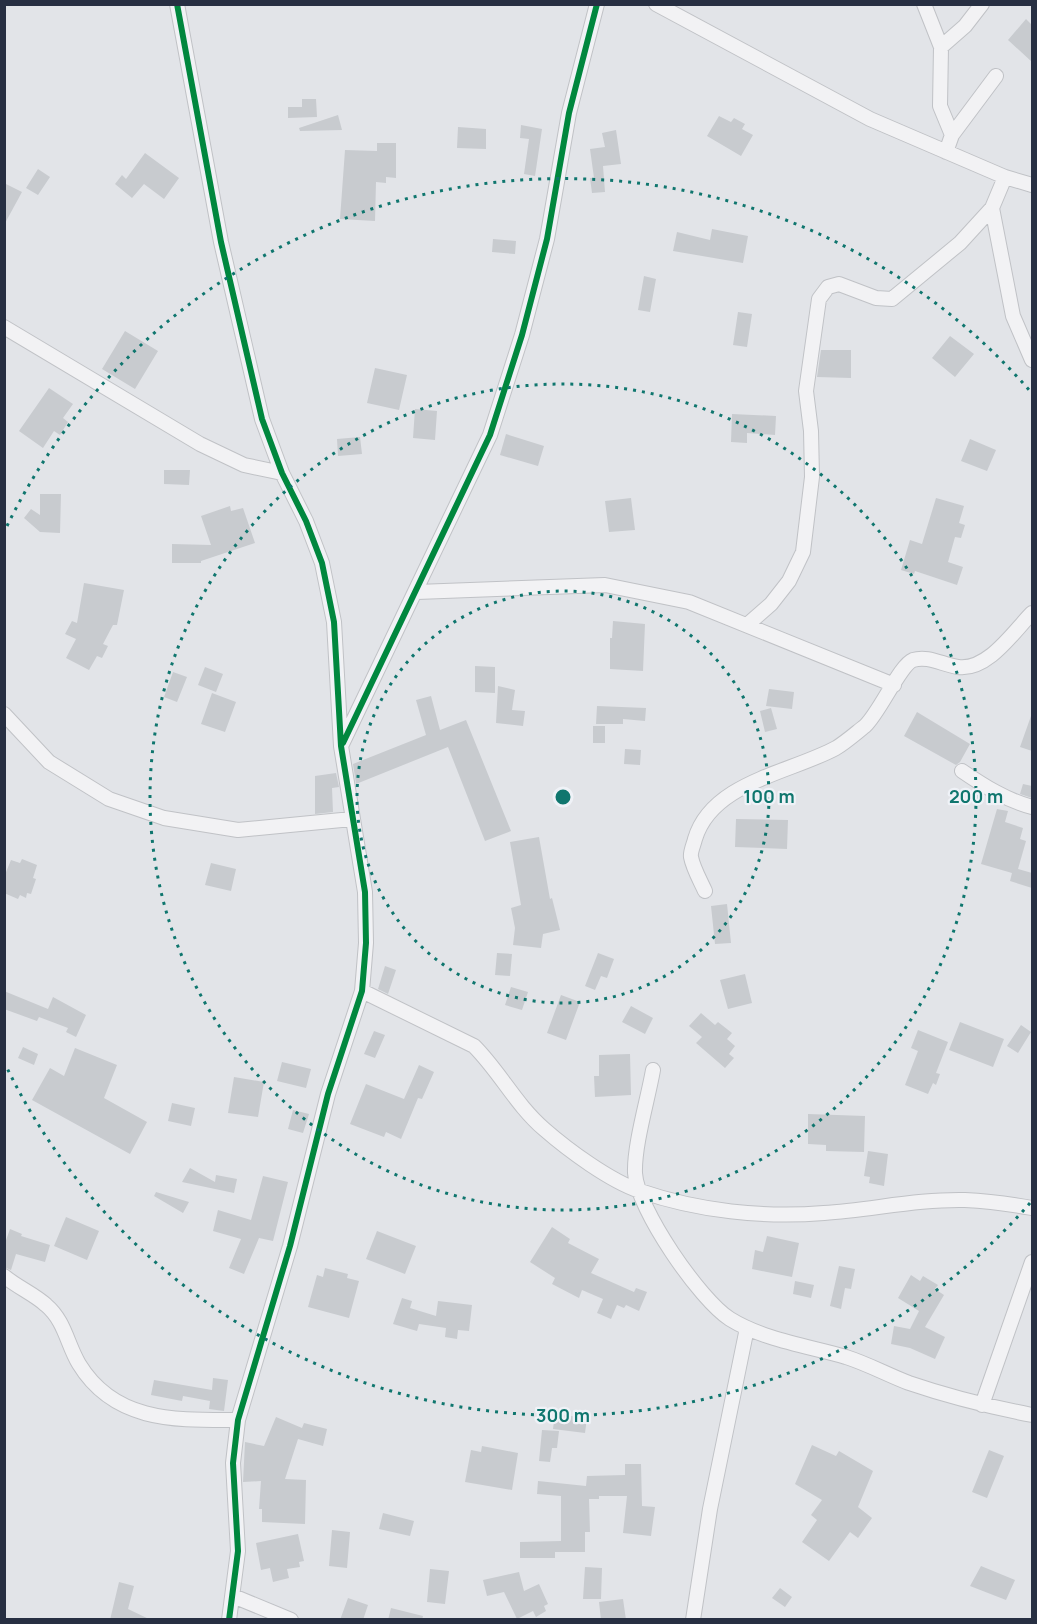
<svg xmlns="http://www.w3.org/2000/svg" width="1037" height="1624" viewBox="0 0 1037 1624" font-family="Manrope,sans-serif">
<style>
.building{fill:#c8cbcf}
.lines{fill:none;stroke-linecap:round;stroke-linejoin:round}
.minor-casing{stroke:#c0c2c6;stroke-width:16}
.minor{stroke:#f2f2f4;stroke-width:14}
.cycleway-casing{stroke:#eff2f7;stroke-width:10}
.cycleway{stroke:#00873e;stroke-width:6}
.ring{fill:none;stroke:#0f766e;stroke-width:3;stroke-dasharray:3 6}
.centre{fill:#0f766e;stroke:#eff2f7;stroke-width:3}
.ring-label{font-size:18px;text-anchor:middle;font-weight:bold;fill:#0f766e;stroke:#eff2f7;stroke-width:4.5;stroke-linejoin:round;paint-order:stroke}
</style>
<rect width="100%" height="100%" fill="#e2e4e8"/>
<path class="building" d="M 1026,19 L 1032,25 L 1032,62 L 1008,40 Z
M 302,99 L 316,99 L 317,117 L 288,118 L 288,107 L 302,107 Z
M 338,115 L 342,130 L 300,131 L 299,128 Z
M 719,116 L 731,122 L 734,118 L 745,124 L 742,129 L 753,135 L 741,156 L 707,136 Z
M 521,125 L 542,129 L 535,176 L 524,174 L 529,139 L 520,138 Z
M 458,127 L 486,129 L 486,149 L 457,148 Z
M 616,130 L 621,164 L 603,166 L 605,192 L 592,193 L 590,178 L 594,178 L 590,149 L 605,147 L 602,133 Z
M 377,143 L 396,143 L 396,178 L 386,177 L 386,183 L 376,182 L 375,221 L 340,219 L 345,150 L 377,151 Z
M 145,153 L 179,178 L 164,199 L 144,184 L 132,198 L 115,184 L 122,175 L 126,179 Z
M 38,169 L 50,177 L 38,195 L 26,188 Z
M 4,183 L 22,192 L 4,225 Z
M 712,229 L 748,236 L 743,263 L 673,251 L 677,232 L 710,240 Z
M 493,239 L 516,241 L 515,254 L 492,252 Z
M 644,276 L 656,279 L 650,312 L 638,310 Z
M 738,312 L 752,314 L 747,347 L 733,345 Z
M 125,331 L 158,351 L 135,389 L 102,369 Z
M 950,336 L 974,354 L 955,377 L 932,358 Z
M 821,350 L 851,350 L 851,378 L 817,377 Z
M 375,368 L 407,375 L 399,410 L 367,403 Z
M 49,388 L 73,404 L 63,418 L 68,422 L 60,435 L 54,431 L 43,448 L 19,431 Z
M 415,409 L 437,411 L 435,440 L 413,438 Z
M 732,414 L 776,416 L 775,435 L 747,433 L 747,443 L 731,442 Z
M 506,434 L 544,446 L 538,466 L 500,455 Z
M 360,437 L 362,454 L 338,456 L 337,439 Z
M 970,439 L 996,450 L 987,471 L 961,461 Z
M 164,470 L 190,470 L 189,485 L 164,484 Z
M 40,494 L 61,494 L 60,533 L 40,532 L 24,518 L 31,509 L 40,515 Z
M 631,498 L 635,530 L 609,532 L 605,501 Z
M 936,498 L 964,506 L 959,523 L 965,525 L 961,538 L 955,537 L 948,562 L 963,567 L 957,585 L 915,571 L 914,574 L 901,570 L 910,540 L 922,544 Z
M 230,506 L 231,511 L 243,508 L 255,543 L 201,561 L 201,563 L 172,563 L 172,544 L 211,545 L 201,516 Z
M 84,583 L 124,590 L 117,625 L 113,625 L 103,644 L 108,646 L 102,658 L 97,656 L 89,670 L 66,658 L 76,639 L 65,634 L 72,621 L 77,623 Z
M 613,621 L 645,624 L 643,671 L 610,669 L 610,638 L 612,638 Z
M 475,666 L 495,667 L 495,693 L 475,692 Z
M 205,667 L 223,674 L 216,692 L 198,685 Z
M 173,672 L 187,677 L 177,702 L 164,697 Z
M 498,686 L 515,690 L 512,710 L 525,711 L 523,726 L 496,723 Z
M 769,689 L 794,692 L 792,709 L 766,706 Z
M 212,693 L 236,702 L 225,732 L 201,724 Z
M 431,696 L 440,730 L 466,720 L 511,831 L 485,841 L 448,747 L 356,784 L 353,764 L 426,735 L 416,700 Z
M 597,706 L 646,708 L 645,721 L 623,719 L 623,724 L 596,724 Z
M 771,708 L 777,729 L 765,732 L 760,711 Z
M 917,712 L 970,744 L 960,762 L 956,765 L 904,736 Z
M 1031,716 L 1032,717 L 1032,751 L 1020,747 Z
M 593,726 L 605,726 L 605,743 L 593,743 Z
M 625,749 L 641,750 L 640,765 L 624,764 Z
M 336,773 L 339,787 L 332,788 L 333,812 L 315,814 L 315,776 Z
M 1023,784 L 1032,786 L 1032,798 L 1020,794 Z
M 997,809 L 1008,811 L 1005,822 L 1023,828 L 1020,839 L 1026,841 L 1018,869 L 1032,873 L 1032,888 L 1010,881 L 1012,873 L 981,864 Z
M 736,819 L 788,820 L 787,849 L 735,847 Z
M 539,837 L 550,899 L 552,898 L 560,930 L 543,934 L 541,948 L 513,945 L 515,928 L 511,908 L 521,905 L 510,842 Z
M 22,859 L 37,865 L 33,878 L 36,879 L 31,894 L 27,893 L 26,898 L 20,895 L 18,899 L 4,893 L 4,877 L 11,860 L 20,863 Z
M 211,863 L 236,869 L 231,891 L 205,885 Z
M 727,904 L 731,943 L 715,944 L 711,906 Z
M 497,953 L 512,954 L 510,976 L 495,975 Z
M 598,953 L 614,959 L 607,978 L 601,976 L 595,990 L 585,986 Z
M 385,966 L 396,970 L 388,994 L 378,989 Z
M 745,974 L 752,1003 L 728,1009 L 720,980 Z
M 511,987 L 528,992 L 522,1010 L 505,1005 Z
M 4,991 L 48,1009 L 53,997 L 86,1015 L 76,1037 L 66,1032 L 68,1028 L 39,1017 L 37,1021 L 4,1009 Z
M 561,995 L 580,1002 L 566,1040 L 547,1033 Z
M 631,1006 L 653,1018 L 645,1034 L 622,1022 Z
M 701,1013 L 715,1025 L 718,1022 L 732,1033 L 727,1039 L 735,1046 L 729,1054 L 734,1058 L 725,1068 L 696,1043 L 702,1037 L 689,1026 Z
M 960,1022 L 1004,1039 L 993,1067 L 949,1050 Z
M 1021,1025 L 1031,1032 L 1018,1053 L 1007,1046 Z
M 918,1030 L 948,1042 L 936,1073 L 940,1074 L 936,1085 L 933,1083 L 928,1094 L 905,1085 L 918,1051 L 911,1048 Z
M 374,1031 L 385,1035 L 375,1058 L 364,1054 Z
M 23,1047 L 38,1054 L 34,1065 L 18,1058 Z
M 75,1048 L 117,1065 L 104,1098 L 147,1122 L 130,1154 L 32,1100 L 50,1068 L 64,1076 Z
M 630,1054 L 631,1095 L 595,1097 L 594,1076 L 599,1076 L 599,1055 Z
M 282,1062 L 311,1069 L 306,1088 L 277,1081 Z
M 419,1065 L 434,1072 L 422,1099 L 418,1098 L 401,1139 L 386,1132 L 384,1137 L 350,1124 L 366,1084 L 404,1099 Z
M 234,1077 L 264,1082 L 258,1117 L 228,1113 Z
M 172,1103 L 195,1108 L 191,1126 L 168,1121 Z
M 293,1110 L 309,1114 L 303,1133 L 288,1129 Z
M 808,1114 L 865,1116 L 864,1152 L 826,1151 L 826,1145 L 808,1144 Z
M 868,1151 L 888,1154 L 884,1186 L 869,1183 L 870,1177 L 864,1176 Z
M 190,1168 L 215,1182 L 216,1175 L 237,1179 L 234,1193 L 182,1182 Z
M 263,1176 L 288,1182 L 273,1241 L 259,1238 L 244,1274 L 229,1268 L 241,1239 L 213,1231 L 218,1210 L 251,1220 Z
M 156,1192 L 189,1202 L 183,1213 L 154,1196 Z
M 66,1217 L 99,1231 L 87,1260 L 54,1246 Z
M 552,1227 L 570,1239 L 568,1243 L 599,1259 L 591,1273 L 634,1292 L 636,1288 L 647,1292 L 639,1311 L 626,1305 L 624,1308 L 617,1305 L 611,1319 L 597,1313 L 603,1299 L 582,1290 L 579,1298 L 552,1284 L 555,1278 L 530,1262 Z
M 10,1229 L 22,1234 L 21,1236 L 50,1245 L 45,1262 L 16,1254 L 11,1270 L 4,1267 L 4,1246 Z
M 377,1231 L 416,1246 L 405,1274 L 366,1259 Z
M 767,1236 L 799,1243 L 792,1277 L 752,1269 L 755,1250 L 763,1252 Z
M 839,1266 L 855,1269 L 851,1289 L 845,1288 L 841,1309 L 830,1306 Z
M 325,1268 L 348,1274 L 347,1278 L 359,1281 L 349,1318 L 308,1307 L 317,1275 L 323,1277 Z
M 911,1275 L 920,1281 L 923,1276 L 938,1285 L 935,1289 L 944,1295 L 925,1327 L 945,1337 L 935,1359 L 910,1348 L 891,1344 L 894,1326 L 910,1329 L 919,1311 L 898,1298 Z
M 795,1281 L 814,1285 L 811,1298 L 793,1294 Z
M 402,1298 L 412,1301 L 410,1308 L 436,1316 L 438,1301 L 472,1305 L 469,1331 L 458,1330 L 457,1339 L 445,1337 L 446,1328 L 419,1324 L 417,1331 L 393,1324 Z
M 213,1378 L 228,1380 L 224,1411 L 209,1409 L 210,1401 L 183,1396 L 182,1401 L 151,1395 L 154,1380 L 212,1390 Z
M 555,1414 L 587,1418 L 585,1433 L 553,1429 Z
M 276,1417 L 302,1428 L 304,1423 L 327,1429 L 323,1446 L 298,1439 L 285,1479 L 306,1480 L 305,1524 L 262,1522 L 262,1509 L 259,1509 L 261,1481 L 243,1482 L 245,1442 L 264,1446 Z
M 542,1430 L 559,1431 L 557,1448 L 552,1448 L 550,1462 L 539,1461 Z
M 812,1445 L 836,1456 L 839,1451 L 873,1471 L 858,1507 L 872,1518 L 858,1538 L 850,1532 L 829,1561 L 802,1542 L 817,1520 L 811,1515 L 822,1500 L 795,1484 Z
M 482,1446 L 518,1453 L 512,1490 L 465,1482 L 471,1450 L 481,1452 Z
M 989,1450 L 1004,1456 L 987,1498 L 972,1492 Z
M 625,1464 L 641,1464 L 642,1506 L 655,1507 L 651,1536 L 623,1533 L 627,1496 L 599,1496 L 599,1499 L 589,1499 L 590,1532 L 585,1532 L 585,1552 L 555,1552 L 555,1558 L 520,1558 L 520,1542 L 561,1541 L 561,1496 L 537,1494 L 538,1481 L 586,1486 L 587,1476 L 625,1475 Z
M 383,1513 L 414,1521 L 410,1536 L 379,1529 Z
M 332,1530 L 350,1532 L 347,1568 L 329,1566 Z
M 298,1534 L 304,1561 L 299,1562 L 300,1567 L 287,1569 L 289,1578 L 273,1582 L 270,1568 L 261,1570 L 256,1543 Z
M 981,1566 L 1015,1580 L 1006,1600 L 970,1586 Z
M 585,1567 L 602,1568 L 601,1599 L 583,1599 Z
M 430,1569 L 449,1571 L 445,1604 L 427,1602 Z
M 519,1572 L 524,1591 L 539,1584 L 548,1604 L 544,1606 L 546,1611 L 536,1617 L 533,1611 L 517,1619 L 504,1592 L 487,1596 L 483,1580 Z
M 119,1582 L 134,1586 L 128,1609 L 151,1620 L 110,1620 Z
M 780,1588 L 792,1597 L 785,1607 L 772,1598 Z
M 348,1598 L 368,1605 L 363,1620 L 340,1620 Z
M 623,1599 L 626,1620 L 601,1620 L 599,1602 Z
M 391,1608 L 423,1616 L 422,1620 L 388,1620 Z"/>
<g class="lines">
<defs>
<path id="minor" d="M 177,4 L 221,242 L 262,419 L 282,473 L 306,521 L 322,563 L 334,622 L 341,746 L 365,892 L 366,943 L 362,991 L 328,1094 L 290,1246 L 238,1420 L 233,1463 L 238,1551 L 229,1620
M 656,4 L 870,119 L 1005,177 L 1032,185
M 924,4 L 941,47 L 940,106 L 952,135 L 946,152
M 941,47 L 965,26 L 982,4
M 952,135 L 996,76
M 1005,177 L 992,208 L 1013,316 L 1032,360
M 4,327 L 200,444 L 244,465 L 282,473
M 417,592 L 605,585 L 689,602 L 894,685
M 747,625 L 771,604 L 789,581 L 803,552 L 812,477 L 811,431 L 806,391 L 819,299 L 828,287 L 839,284 L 876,298 L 892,299 L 960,243 L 992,208
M 4,714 L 49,762 L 109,799 L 164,818 L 238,830 L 352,819
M 342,744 L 490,435 L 522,335 L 547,239 L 569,113 L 597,4
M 962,771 C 984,786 1006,800 1032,807
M 705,891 C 700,880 693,868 691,857 C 690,852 694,844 695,839 C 712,782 790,773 836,748 C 846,742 856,733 865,726 C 880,712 900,665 913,660 C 928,655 943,665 958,667 C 988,671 1014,631 1032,613
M 362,991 L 474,1046 C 500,1072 516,1105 544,1129 C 568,1150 610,1181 640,1191 C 698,1211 763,1218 824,1213 C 871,1210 917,1199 965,1200 C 987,1201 1010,1204 1032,1208
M 653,1070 C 648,1099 634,1145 635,1173 C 637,1209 700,1300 730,1319 C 764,1340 808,1346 846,1357 C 868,1364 888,1375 909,1383 C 950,1397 991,1407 1032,1415
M 4,1276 C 17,1287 34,1294 46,1305 C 65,1321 67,1344 79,1364 C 115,1423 177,1420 238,1420
M 982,1405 L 1032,1262
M 233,1596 L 291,1620
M 693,1620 L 710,1509 L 747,1328"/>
</defs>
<use href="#minor" class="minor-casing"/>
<use href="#minor" class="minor"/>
<defs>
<path id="cycleway" d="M 177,4 L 221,242 L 262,419 L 282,473 L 306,521 L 322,563 L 334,622 L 341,746 L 365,892 L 366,943 L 362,991 L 328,1094 L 290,1246 L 238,1420 L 233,1463 L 238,1551 L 229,1620
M 343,743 L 490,435 L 522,335 L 547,239 L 569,113 L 597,4"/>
</defs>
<use href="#cycleway" class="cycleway-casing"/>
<use href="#cycleway" class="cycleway"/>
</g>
<g class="ring">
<circle cx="563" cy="797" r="206"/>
<circle cx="563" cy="797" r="413"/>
<path d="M1030 1203A619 619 0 0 1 7 1068M7 526A619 619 0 0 1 1030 391"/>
</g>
<circle cx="563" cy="797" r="9" class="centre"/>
<g class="ring-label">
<text x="769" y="803">100 m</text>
<text x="976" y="803">200 m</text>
<text x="563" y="1422">300 m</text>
</g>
<rect width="1037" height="1624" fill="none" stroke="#272f42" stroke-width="12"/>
</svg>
